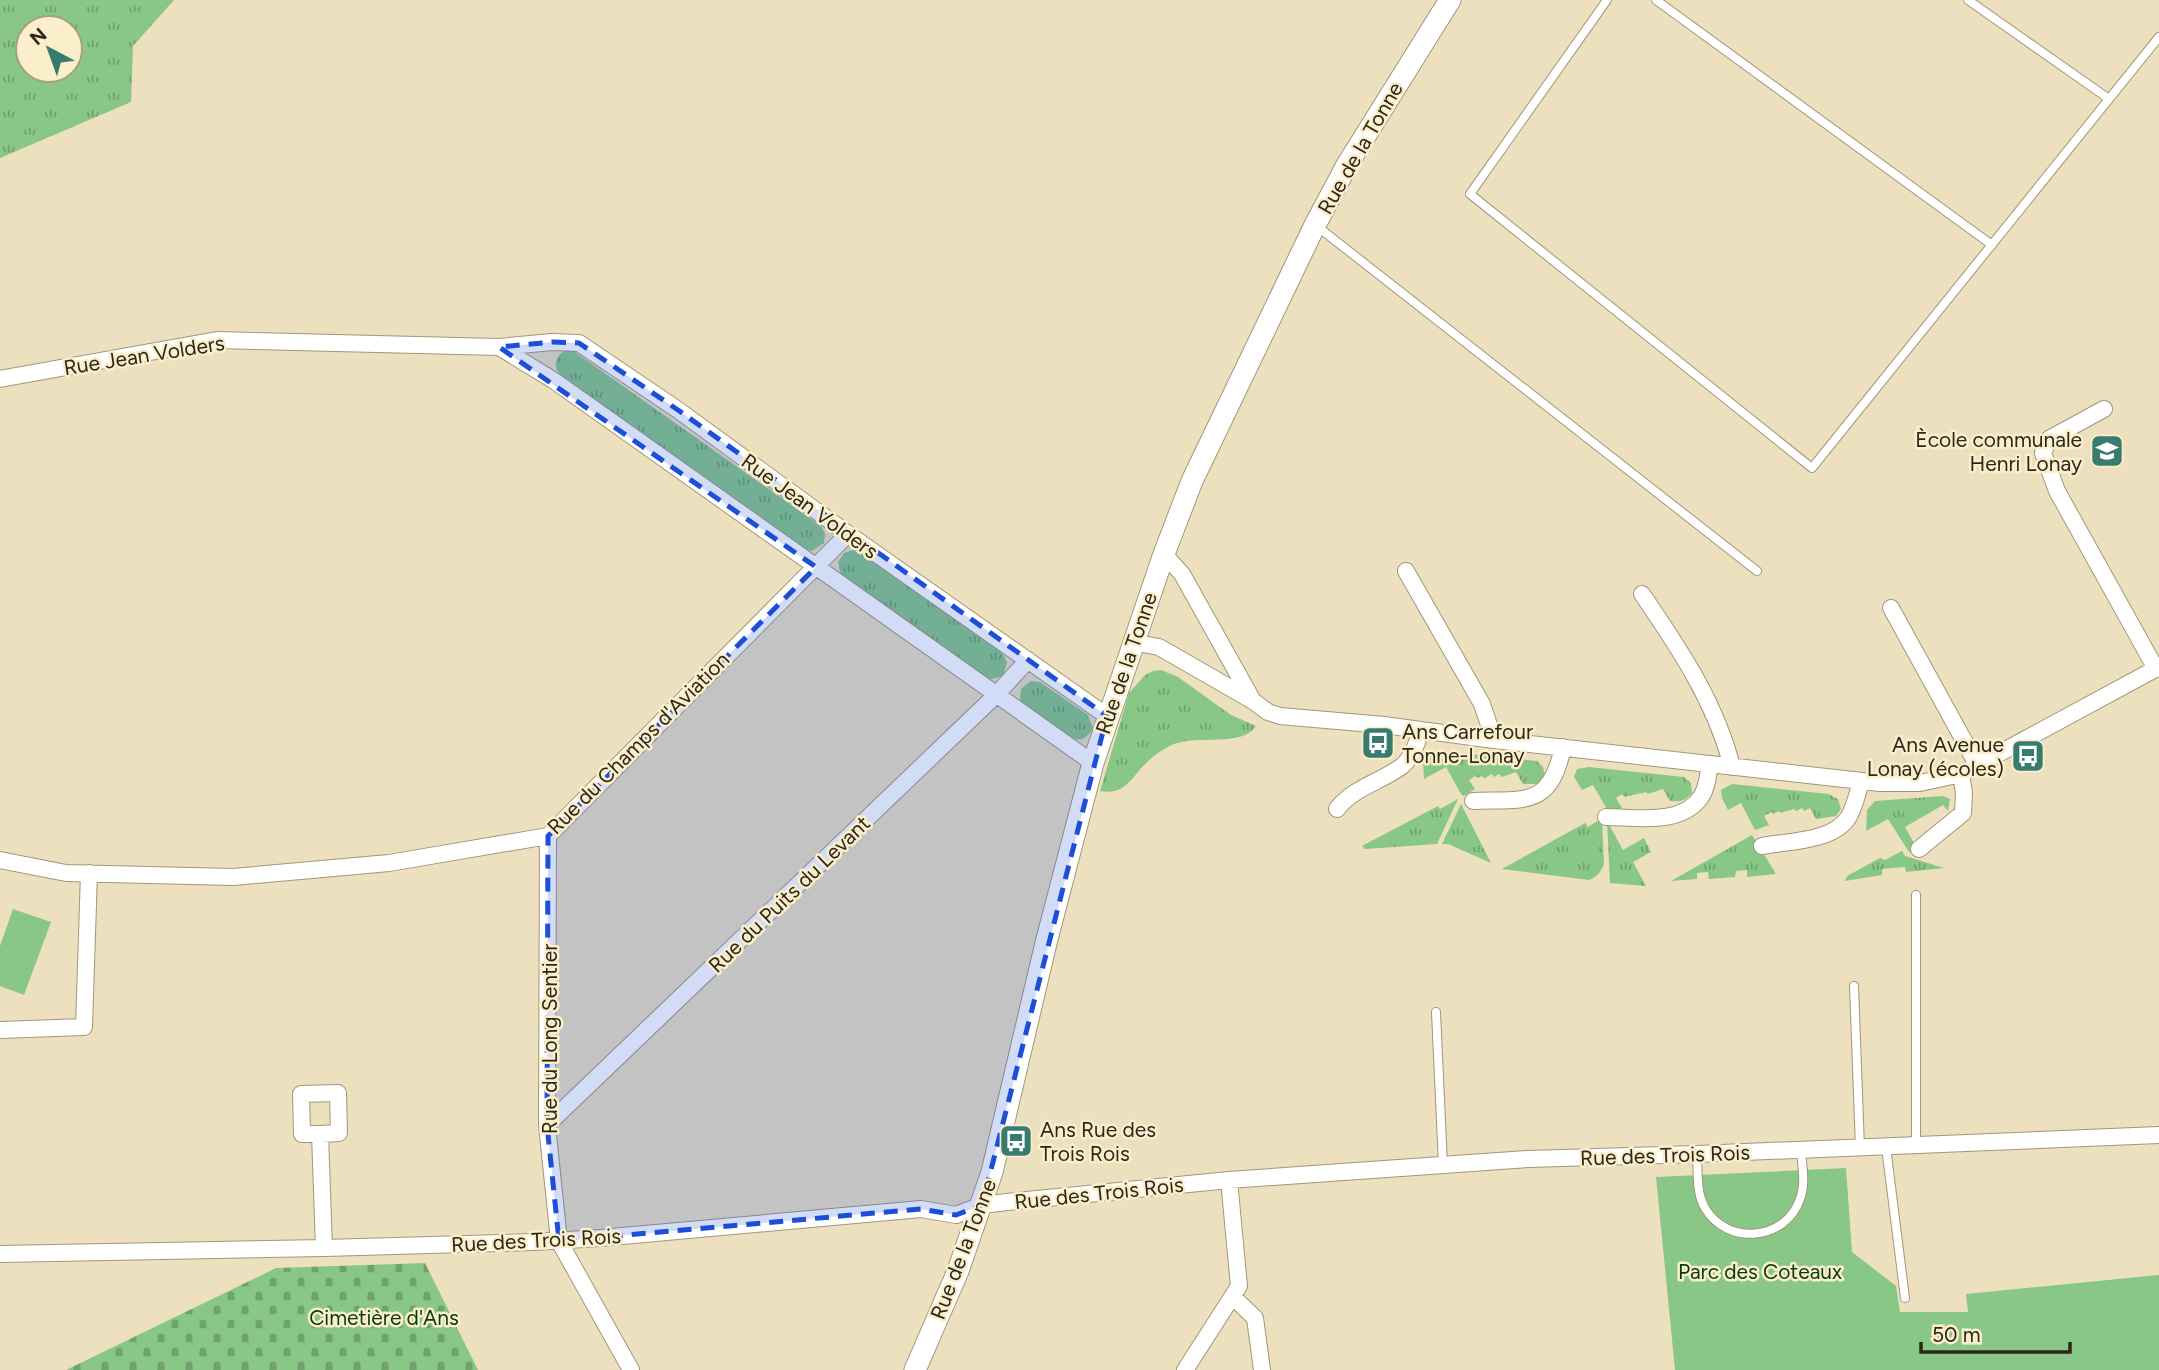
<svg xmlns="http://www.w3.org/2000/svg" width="2159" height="1370" viewBox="0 0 2159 1370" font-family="Figtree,sans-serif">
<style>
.grass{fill:url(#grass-tufts);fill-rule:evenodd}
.cemetery{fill:url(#cemetery-stones)}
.green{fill:#88c785}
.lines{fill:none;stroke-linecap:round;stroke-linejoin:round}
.service-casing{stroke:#a29776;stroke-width:10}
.minor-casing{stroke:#a29776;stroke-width:18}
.tertiary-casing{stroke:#a29776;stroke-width:23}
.service{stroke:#fff;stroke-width:8}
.minor{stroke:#fff;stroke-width:16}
.tertiary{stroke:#fff;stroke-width:21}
.marked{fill:#1d4ed8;fill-opacity:0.2;stroke:#1d4ed8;stroke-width:5;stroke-dasharray:14 9;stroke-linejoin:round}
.labels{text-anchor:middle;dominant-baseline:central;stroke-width:5;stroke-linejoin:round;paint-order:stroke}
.street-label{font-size:21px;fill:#2c271a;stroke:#faeecb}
.poi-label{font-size:21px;fill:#2c271a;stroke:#faeecb;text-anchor:end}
.park-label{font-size:21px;fill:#063c09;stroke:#faeecb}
</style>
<defs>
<pattern id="grass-tufts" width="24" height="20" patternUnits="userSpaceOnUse" patternTransform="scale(1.75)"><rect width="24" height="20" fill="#88c785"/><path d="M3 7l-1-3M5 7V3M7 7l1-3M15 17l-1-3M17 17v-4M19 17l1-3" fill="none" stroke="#6fa26c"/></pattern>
<pattern id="cemetery-stones" width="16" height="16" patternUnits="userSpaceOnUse" patternTransform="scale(1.75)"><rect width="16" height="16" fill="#88c785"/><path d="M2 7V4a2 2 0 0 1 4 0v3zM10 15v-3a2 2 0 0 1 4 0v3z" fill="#6fa26c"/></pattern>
</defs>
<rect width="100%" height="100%" fill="#ede0be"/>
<path class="grass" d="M 0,0 L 174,0 L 133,46 L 131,102 L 0,158 ZM 28,28 L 70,28 L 70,70 L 28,70 Z
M 572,350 L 821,526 L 825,534 L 824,543 L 812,551 L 802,548 L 561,376 L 556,368 C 555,357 561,350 572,350 Z
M 853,550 L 862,553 L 1003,654 L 1007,663 L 1003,676 L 988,680 L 841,576 L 838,562 L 844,553 Z
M 1161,670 L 1178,677 L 1231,715 L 1256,726 C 1243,747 1197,735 1174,744 C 1162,749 1152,757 1143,766 C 1129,782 1123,795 1100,791 L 1129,693 L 1145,675 L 1153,671 Z
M 1031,681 L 1040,682 L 1088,715 L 1093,728 C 1089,735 1084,741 1075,739 C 1064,737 1033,711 1022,703 L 1020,699 L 1021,689 Z
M 1432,750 L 1537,761 L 1543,767 L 1545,776 L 1537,784 L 1523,784 L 1516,772 L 1502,777 L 1499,774 L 1494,777 L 1492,774 L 1485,778 L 1481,776 L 1477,778 L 1475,776 L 1469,780 L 1475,789 L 1464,796 L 1461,794 L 1446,767 L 1424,779 L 1423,761 Z
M 1589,767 L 1684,777 L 1691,783 L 1692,793 C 1685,801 1680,802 1670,801 L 1663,789 L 1648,794 L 1646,792 L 1624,797 L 1622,794 L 1616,798 L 1622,808 L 1612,813 L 1608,811 L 1593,785 L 1582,790 L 1574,777 L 1577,769 Z
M 1732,784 L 1828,794 L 1838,799 L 1841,809 L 1836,816 L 1816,819 L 1810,808 L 1804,811 L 1802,808 L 1796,811 L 1794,809 L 1780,813 L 1779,811 L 1773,814 L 1772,812 L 1764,816 L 1769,825 L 1755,830 L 1741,803 L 1728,810 L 1722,798 L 1721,790 Z
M 1943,796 L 1950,799 L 1948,811 L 1943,805 L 1905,827 L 1920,854 L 1909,852 L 1888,819 L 1866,831 L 1867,810 L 1875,801 Z
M 1458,799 L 1437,844 L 1365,849 L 1362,846 L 1438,806 L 1440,809 Z
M 1461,804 L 1491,863 L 1448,844 L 1442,844 Z
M 1602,818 L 1604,864 C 1601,872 1597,877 1589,880 L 1502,869 L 1585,823 L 1588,827 Z
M 1607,821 L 1623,850 L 1644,838 L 1651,852 L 1633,862 L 1646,886 L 1610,883 Z
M 1752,835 L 1776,874 L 1747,877 L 1747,870 L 1736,871 L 1735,877 L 1709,879 L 1708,872 L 1697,873 L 1697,879 L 1671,881 Z
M 1902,851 L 1905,856 L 1944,868 L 1906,872 L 1905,867 L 1882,869 L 1882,875 L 1845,881 L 1847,876 L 1880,858 L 1885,860 Z"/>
<path class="cemetery" d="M 425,1263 L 478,1370 L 66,1370 L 276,1268 Z"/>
<path class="green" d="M 13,909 L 51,922 L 24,995 L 0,986 L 0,946 Z
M 1846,1168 L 1852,1252 L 1896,1286 L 1900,1312 L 1968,1312 L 1966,1294 L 2159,1275 L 2159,1370 L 1675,1370 L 1656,1177 Z"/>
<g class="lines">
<defs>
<path id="service" d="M 1607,0 L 1470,194 L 1812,468 L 2159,37
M 1656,0 L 1992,245
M 1968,0 L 2109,99
M 1318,227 L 1757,571
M 1916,895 L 1916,1145
M 1854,986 L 1860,1148
M 1436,1012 L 1443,1165
M 1886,1147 L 1905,1298
M 1697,1154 C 1698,1172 1696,1193 1705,1208 C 1727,1246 1786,1241 1800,1199 C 1806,1184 1802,1166 1801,1150"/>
<path id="minor" d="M 499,347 L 553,380 L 1093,763
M 0,379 L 217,340 L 499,347 L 552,342 L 579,343 L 678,410 L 848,534 L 1107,716
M 2104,409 L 2049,439 L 2043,453 L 2057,491 L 2156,669
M 1164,554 L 1182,574 L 1253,701
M 1406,571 L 1482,704 L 1494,740
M 1642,594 C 1679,648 1716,703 1732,767
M 1891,608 L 1978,766
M 1132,642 L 1159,647 L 1253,701 L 1268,712 L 1280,716 L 1384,725 L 1494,740 L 1880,783 L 1920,783 L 1961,774 L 2159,667
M 1473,801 C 1526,799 1550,808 1563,747
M 1337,809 C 1354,787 1381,782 1402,766 C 1412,758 1417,743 1421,731
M 1606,817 C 1637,817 1681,826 1701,797 C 1707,788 1708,775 1710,764
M 548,836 L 547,1125 L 559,1241 L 631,1370
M 1762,846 C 1787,841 1832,842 1848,818 C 1855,807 1857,794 1861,782
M 1919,849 L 1963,813 L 1964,793 L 1961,774
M 0,860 L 66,873 L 233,877 L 389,863 L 548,836 L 848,534
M 0,1030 L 84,1027 L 89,873
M 547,1125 L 996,695 L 1028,660
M 320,1134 L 302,1134 L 301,1094 L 338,1093 L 339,1133 L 320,1134 L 324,1248
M 0,1254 L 324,1248 L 534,1242 L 600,1238 L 921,1209 L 956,1215 L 982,1205 L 1007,1202 L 1229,1180 L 1528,1159 L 1697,1154 L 2159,1135
M 1233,1297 L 1255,1318 L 1262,1370
M 1185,1370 L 1239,1286 L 1229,1180"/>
<path id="tertiary" d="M 915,1370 L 958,1271 L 992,1172 L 1046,943 L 1093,763 L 1164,554 L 1192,481 L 1315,225 L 1347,165 L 1450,0"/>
</defs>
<use href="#service" class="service-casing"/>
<use href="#minor" class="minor-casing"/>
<use href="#tertiary" class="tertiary-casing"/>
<use href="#service" class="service"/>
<use href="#minor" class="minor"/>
<use href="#tertiary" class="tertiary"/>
</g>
<path class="marked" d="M 552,342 L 579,343 L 678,410 L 1107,716 L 982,1205 L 956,1215 L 921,1209 L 559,1241 L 547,1125 L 548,836 L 816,567 L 499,347 Z"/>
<defs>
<symbol id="school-square" viewBox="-11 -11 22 22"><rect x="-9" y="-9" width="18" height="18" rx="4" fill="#387c70" stroke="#faeecb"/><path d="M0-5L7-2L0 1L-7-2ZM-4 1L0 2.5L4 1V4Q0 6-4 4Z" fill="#fff"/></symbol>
<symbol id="bus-square" viewBox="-11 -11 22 22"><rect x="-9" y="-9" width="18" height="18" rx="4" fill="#387c70" stroke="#faeecb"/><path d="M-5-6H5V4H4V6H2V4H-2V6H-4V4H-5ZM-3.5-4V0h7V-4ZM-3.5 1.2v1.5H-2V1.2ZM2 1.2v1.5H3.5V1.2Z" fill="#fff"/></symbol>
</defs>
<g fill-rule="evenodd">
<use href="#school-square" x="2088" y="432" width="38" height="38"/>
<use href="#bus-square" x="1359" y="724" width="38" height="38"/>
<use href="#bus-square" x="2009" y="737" width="38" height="38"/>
<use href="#bus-square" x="997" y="1122" width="38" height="38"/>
</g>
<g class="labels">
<g class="street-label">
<text transform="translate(1360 148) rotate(-60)">Rue de la Tonne</text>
<text transform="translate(144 355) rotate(-9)">Rue Jean Volders</text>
<text transform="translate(810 506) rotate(36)">Rue Jean Volders</text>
<text transform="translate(1126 663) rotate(-71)">Rue de la Tonne</text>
<text transform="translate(638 743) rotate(-45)">Rue du Champs d'Aviation</text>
<text transform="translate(789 894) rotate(-44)">Rue du Puits du Levant</text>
<text transform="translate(549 1039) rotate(-90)">Rue du Long Sentier</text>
<text transform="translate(1665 1155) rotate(-2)">Rue des Trois Rois</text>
<text transform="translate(1099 1193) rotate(-6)">Rue des Trois Rois</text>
<text transform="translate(536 1240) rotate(-3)">Rue des Trois Rois</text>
<text transform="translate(963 1249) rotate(-69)">Rue de la Tonne</text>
</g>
<g class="poi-label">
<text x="2082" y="439">Ècole communale<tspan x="2082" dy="24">Henri Lonay</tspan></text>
<text x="1402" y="731" text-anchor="start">Ans Carrefour<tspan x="1402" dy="24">Tonne-Lonay</tspan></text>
<text x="2004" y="744">Ans Avenue<tspan x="2004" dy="24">Lonay (écoles)</tspan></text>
<text x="1040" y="1129" text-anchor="start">Ans Rue des<tspan x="1040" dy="24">Trois Rois</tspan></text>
</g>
<g class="park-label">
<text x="1760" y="1271">Parc des Coteaux</text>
<text x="384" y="1317">Cimetière d'Ans</text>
</g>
</g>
<g transform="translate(49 49) rotate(319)"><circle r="33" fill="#faeecb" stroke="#a89e84" stroke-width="2"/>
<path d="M0-5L12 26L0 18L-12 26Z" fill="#387c70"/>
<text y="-10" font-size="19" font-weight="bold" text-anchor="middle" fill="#2c271a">N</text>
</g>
<path d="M1921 1342v10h149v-10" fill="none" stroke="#2c271a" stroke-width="3.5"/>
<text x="1932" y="1342" font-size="21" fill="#2c271a" stroke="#faeecb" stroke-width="5" paint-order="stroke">50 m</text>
</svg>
